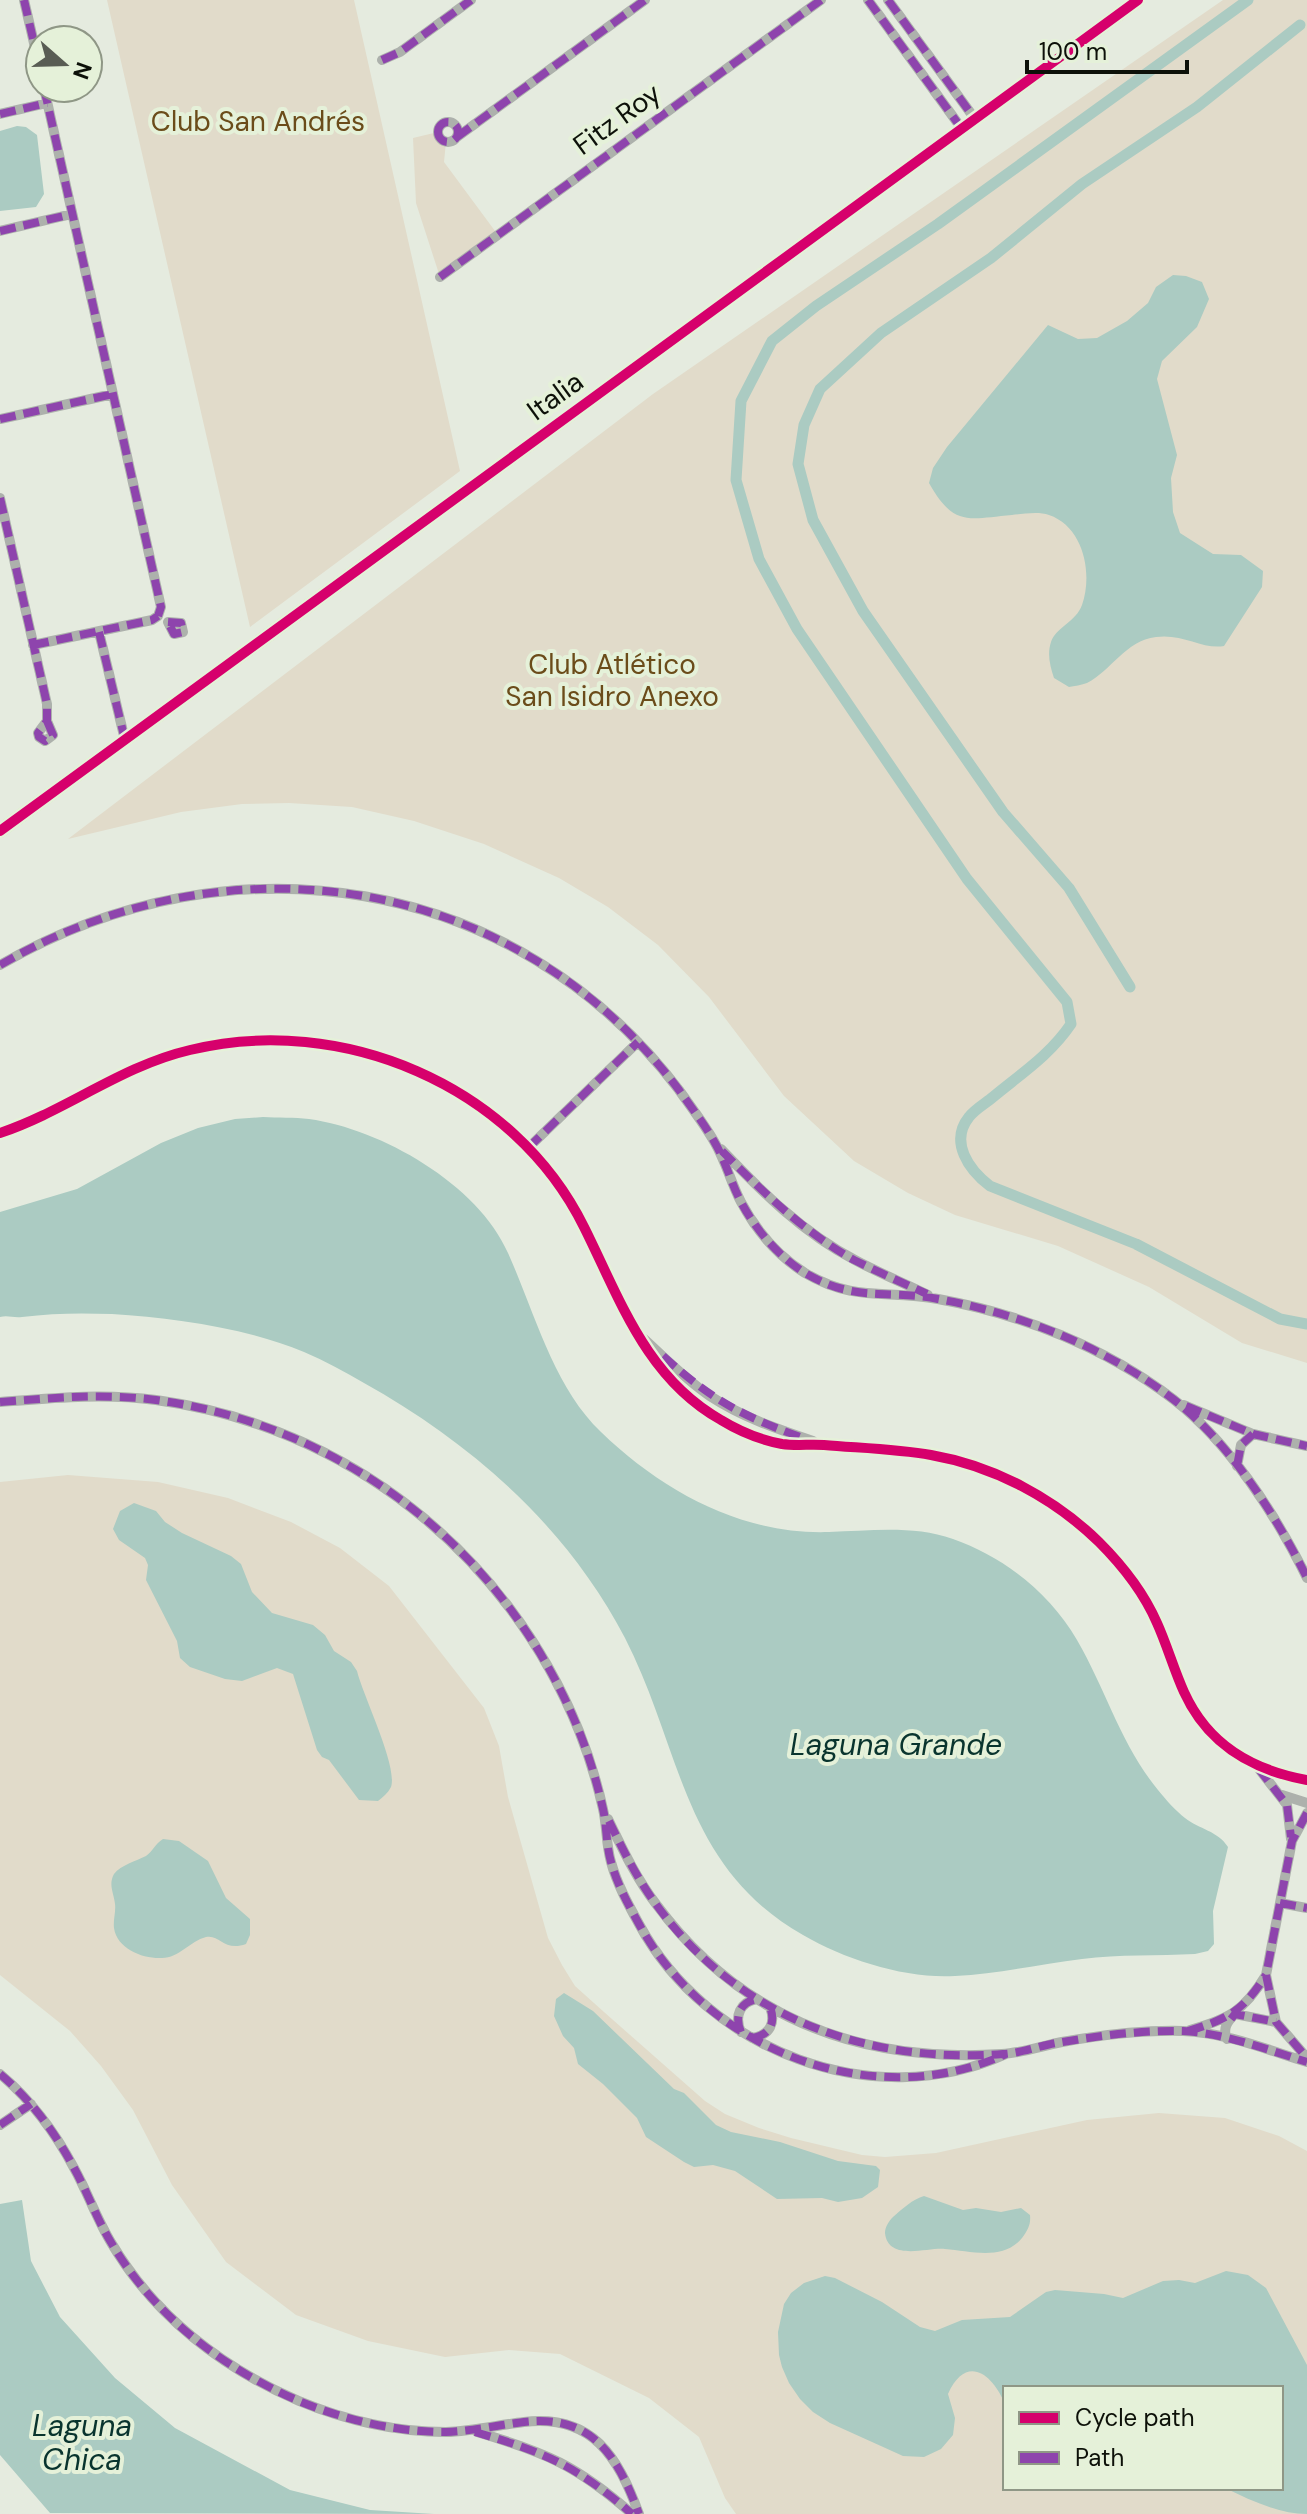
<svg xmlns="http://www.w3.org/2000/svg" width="1307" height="2514" viewBox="0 0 1307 2514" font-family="'DM Sans',sans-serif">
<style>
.green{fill:#e1dbca;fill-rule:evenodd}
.water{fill:#abcbc2}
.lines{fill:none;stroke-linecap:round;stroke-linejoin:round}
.canal{stroke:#abcbc2;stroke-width:11}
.street{stroke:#adb1ac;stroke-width:10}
.secondary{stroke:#aab0a9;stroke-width:14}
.quiet{stroke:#8e44ad;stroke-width:8;stroke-dasharray:16 8;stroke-linecap:butt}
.cycleway-casing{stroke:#e5f1d9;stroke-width:15}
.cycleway{stroke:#d6006c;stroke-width:10}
.labels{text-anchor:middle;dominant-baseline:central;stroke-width:8;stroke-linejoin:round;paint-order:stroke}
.street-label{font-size:28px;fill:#0d1109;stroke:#e5f1d9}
.park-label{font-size:28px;fill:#6b4c1a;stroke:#e5f1d9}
.water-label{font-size:30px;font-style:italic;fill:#09342e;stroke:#e5f1d9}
</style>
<rect width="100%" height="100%" fill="#e5ebdf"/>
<path class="green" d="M 107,0 L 354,0 L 460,471 L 250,627 Z
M 1223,0 L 1307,0 L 1307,1363 L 1242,1343 L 1149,1287 L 1058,1246 L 955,1215 L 908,1193 L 854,1161 L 784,1096 L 709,997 L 658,945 L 608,907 L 559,878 L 484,844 L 414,821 L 352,807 L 289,803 L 242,804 L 181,812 L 68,839 L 653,394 Z
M 438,132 L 440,138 L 446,142 L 444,162 L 498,235 L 440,277 L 416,203 L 413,138 Z
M 68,1475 L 158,1482 L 228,1498 L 291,1522 L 340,1548 L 389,1586 L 484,1708 L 499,1746 L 508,1797 L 548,1938 L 562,1965 L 575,1986 L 604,2012 L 705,2101 L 725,2114 L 759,2128 L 791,2138 L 862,2155 L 885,2157 L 936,2153 L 1087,2120 L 1159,2113 L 1225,2118 L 1279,2136 L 1307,2151 L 1307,2514 L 736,2514 L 725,2498 L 699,2437 L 649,2398 L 560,2354 L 509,2350 L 445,2357 L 368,2341 L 296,2315 L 226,2262 L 172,2185 L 133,2110 L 101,2066 L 70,2031 L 0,1975 L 0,1482 ZM 1005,2388 L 1281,2388 L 1281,2488 L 1005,2488 Z"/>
<path class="water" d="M 17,126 L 26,127 L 37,135 L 44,194 L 36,207 L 0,211 L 0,131 Z
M 1173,275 L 1186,276 L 1202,282 L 1209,299 L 1197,327 L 1162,361 L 1157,379 L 1177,455 L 1171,478 L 1173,512 L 1180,533 L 1213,554 L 1241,555 L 1263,571 L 1262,587 L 1224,646 C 1204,650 1182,633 1156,637 C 1125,641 1112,670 1087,683 C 1082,685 1074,686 1069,687 L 1054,678 C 1050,666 1047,654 1051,642 C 1056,627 1076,622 1082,605 C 1093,574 1084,527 1049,515 C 1038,511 1023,514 1012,515 C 967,519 954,527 929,483 L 933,468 L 947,447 L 1048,325 L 1078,339 L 1097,338 L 1127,321 L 1148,303 L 1156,287 Z
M 263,1117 C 278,1118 294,1117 309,1119 C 381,1129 478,1184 508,1253 C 535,1313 553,1386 601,1432 C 662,1491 742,1535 829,1532 C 870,1531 913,1525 953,1539 C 1004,1557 1050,1593 1077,1640 C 1106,1690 1121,1745 1158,1790 C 1166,1800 1176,1811 1185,1818 C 1199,1829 1218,1831 1228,1847 L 1213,1911 L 1214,1944 L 1208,1951 L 1195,1954 C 1158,1956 1119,1954 1082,1959 C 1040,1964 998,1974 955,1976 C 906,1979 846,1960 803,1935 C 682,1866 682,1749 625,1638 C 567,1527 473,1444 364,1383 C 345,1372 325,1361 304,1352 C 247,1328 173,1318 112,1314 C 81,1313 53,1313 22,1317 C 13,1318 8,1315 0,1317 L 0,1212 L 77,1189 L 161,1143 L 198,1128 L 235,1119 Z
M 134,1503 L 156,1511 L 165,1522 L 182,1533 L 231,1556 L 241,1564 L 252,1592 L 272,1613 L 313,1625 L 325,1635 L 334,1651 L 351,1662 L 357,1671 C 363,1696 398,1766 391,1787 C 388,1793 383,1797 378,1801 L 359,1800 L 329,1760 L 322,1757 L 317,1750 L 293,1674 L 277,1668 L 242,1681 L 225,1679 L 190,1667 L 180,1658 L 177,1641 L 146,1580 L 148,1565 L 145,1558 L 119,1540 L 113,1529 L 120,1511 Z
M 163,1839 L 179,1841 L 208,1861 L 226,1898 L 250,1919 L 250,1935 L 246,1944 C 224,1952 220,1934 206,1937 C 190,1941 179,1958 162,1958 C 143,1959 117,1949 114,1928 C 113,1920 116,1912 115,1904 C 114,1893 108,1885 114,1874 C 121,1865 136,1861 146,1856 C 153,1851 155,1844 163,1839 Z
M 564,1993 L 593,2011 L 674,2089 L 684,2093 L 716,2125 L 731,2132 L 780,2142 L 838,2161 L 876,2166 L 880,2170 L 878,2187 L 862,2198 L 838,2202 L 822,2198 L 777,2199 L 735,2171 L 713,2165 L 694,2167 L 684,2162 L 646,2137 L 637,2118 L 603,2084 L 578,2064 L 574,2048 L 563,2036 L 554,2016 L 556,1999 Z
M 924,2196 L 963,2210 L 976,2208 L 1001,2212 L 1021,2208 L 1030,2215 C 1031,2224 1028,2230 1022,2238 C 1003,2261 971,2251 945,2249 C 928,2247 888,2262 885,2233 C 885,2227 889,2221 893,2217 C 902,2209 913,2199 924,2196 Z
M 22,2200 L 31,2261 L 60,2317 L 115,2378 L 175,2428 L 290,2490 L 370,2510 L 434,2514 L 50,2513 L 0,2455 L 0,2204 Z
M 1226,2271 L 1248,2275 L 1266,2288 L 1307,2365 L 1307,2514 C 1279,2514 1250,2500 1225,2488 L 1281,2488 L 1281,2388 L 1005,2388 L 1005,2404 C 992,2373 966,2354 948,2394 L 955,2418 L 953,2435 L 941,2449 L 924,2457 L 903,2456 L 830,2423 L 813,2412 L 800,2399 L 789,2383 L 782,2367 L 779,2355 L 778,2332 L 784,2304 L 791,2293 L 804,2283 L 825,2276 L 835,2278 L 882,2302 L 920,2327 L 935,2331 L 962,2320 L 1010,2317 L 1046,2292 L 1055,2290 L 1104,2294 L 1123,2298 L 1163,2281 L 1179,2280 L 1195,2283 Z"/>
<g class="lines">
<path class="canal" d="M 1248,0 L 938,224 L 816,306 L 772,341 L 741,401 L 736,480 L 759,559 L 797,629 L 967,879 L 1067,1002 L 1071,1024 C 1050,1055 1022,1073 993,1097 C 986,1103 975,1109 969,1117 C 949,1142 969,1170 990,1186 L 1136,1244 L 1280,1319 L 1307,1324
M 1130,987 L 1069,888 L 1003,812 L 863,611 L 813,520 L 798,464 L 804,425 L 820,389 L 881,333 L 991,258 L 1082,184 L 1197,107 L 1300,25"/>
<path class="street" d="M 24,0 L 40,69
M 868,0 L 962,129
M 888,0 L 975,119
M 382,60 L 400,52 L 471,0
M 44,88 L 161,607 L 158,616
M 0,114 L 47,103
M438 132a10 10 0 1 1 20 0a10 10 0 1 1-20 0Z
M 457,137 L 645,0
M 0,231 L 72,214
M 440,277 L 821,0
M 0,419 L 113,394
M 0,498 L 47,704 L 47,721
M 168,622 L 181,623 L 183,632 L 174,634 Z
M 99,632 L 125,740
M 33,645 L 152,620 L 158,616
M 47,721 L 53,735 L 45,741 L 39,737 L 38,733 Z
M 0,965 C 231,831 515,874 679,1090 C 691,1107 705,1125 715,1143 C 726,1162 731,1183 741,1202 C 756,1230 778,1256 805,1273 C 856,1303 887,1289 938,1299 C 1021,1314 1105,1347 1173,1399 C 1229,1442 1276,1515 1307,1578
M 0,1133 C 66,1111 121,1066 190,1050 C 341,1013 514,1085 584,1227 C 620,1299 646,1378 721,1420 C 739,1431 761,1440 782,1444 C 796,1446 810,1444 824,1445 C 859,1448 897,1449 931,1455 C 994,1466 1054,1498 1099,1542 C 1122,1565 1144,1593 1157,1623 C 1167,1645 1174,1670 1184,1692 C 1208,1745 1252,1770 1307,1780
M 528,1148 L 638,1042
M 721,1149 C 761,1191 803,1233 855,1260 C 879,1273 904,1283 928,1295
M 644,1339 C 665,1358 686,1380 710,1396 C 742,1417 777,1429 813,1441
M 0,1402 C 52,1398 103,1393 156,1400 C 347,1426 507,1553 579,1731 C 589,1756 597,1782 603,1809 C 607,1826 606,1845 611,1862 C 617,1884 628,1904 639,1924 C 707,2050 873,2115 1006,2054
M 1184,1405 L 1253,1434 L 1307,1446
M 1237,1466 L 1241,1445 L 1253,1434
M 1259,1769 L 1287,1805 L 1291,1839
M 1282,1795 L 1307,1803
M 1307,1813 L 1292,1841 L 1266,1975 L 1276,2022 L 1307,2058
M 608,1819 C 622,1848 636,1878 656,1904 C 742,2020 861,2063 1002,2054 C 1022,2053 1042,2046 1062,2042 C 1101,2035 1143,2030 1183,2031 C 1224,2032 1268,2050 1307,2062
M 1280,1903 L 1307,1908
M 1190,2030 C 1229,2019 1244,2011 1266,1975
M 741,2032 C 734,2016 740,2002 757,1999
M 752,2038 C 770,2035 776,2023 770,2007
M 1227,2039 C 1222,2028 1228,2021 1235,2014 L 1276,2022
M 0,2074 C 31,2100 55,2132 74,2168 C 88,2193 97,2220 112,2244 C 155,2316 222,2368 299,2401 C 345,2420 396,2432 446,2432 C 473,2431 498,2425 524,2422 C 593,2414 618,2457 639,2514
M 0,2125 L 31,2104
M 477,2432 C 545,2452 578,2466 632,2514"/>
<path class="secondary" d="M 0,831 L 1138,0"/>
<path class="quiet" d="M 24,0 L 40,69
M 868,0 L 962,129
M 888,0 L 975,119
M 382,60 L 400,52 L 471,0
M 44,88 L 161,607 L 158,616
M 0,114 L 47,103
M438 132a10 10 0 1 1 20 0a10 10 0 1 1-20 0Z
M 457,137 L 645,0
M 0,231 L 72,214
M 440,277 L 821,0
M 0,419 L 113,394
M 0,498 L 47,704 L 47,721
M 168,622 L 181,623 L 183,632 L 174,634 Z
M 99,632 L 125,740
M 33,645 L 152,620 L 158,616
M 47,721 L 53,735 L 45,741 L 39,737 L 38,733 Z
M 0,965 C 231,831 515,874 679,1090 C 691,1107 705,1125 715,1143 C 726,1162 731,1183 741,1202 C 756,1230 778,1256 805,1273 C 856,1303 887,1289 938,1299 C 1021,1314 1105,1347 1173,1399 C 1229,1442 1276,1515 1307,1578
M 528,1148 L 638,1042
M 722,1151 C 762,1191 804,1232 854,1260 C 878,1272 903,1283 927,1294
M 663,1356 C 712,1400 742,1416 803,1438
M 0,1402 C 52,1398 103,1393 156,1400 C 347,1426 507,1553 579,1731 C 589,1756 597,1782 603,1809 C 607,1826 606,1845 611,1862 C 617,1884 628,1904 639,1924 C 707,2050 873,2115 1006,2054
M 1186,1406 L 1253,1434 L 1307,1446
M 1237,1466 L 1241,1445 L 1253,1434
M 1258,1768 L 1287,1805 L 1291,1837
M 1307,1813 L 1292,1841 L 1266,1975 L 1276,2022 L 1307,2058
M 609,1821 C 622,1848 636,1876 653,1900 C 735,2017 865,2064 1003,2054 C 1021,2053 1039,2046 1056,2043 C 1098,2036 1141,2030 1183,2031 C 1224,2033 1268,2050 1307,2062
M 1280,1903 L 1307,1908
M 1231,2019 L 1235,2014 L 1276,2022
M 1188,2031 C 1228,2019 1243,2011 1266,1975
M 741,2032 C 734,2016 740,2002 757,1999
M 752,2038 C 770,2035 776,2023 770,2007
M 0,2074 C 31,2100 55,2132 74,2168 C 88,2193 97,2220 112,2244 C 155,2316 222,2368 299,2401 C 345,2420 396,2432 446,2432 C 473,2431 498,2425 524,2422 C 593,2414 618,2457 639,2514
M 0,2125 L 31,2104
M 475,2432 C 544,2452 577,2466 632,2514"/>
<defs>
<path id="cycleway" d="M 0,831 L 1138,0
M 0,1133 C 66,1111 121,1066 190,1050 C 341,1013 514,1085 584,1227 C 620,1299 646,1378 721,1420 C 739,1431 761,1440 782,1444 C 796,1446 810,1444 824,1445 C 859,1448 897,1449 931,1455 C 994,1466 1054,1498 1099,1542 C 1122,1565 1144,1593 1157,1623 C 1167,1645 1174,1670 1184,1692 C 1208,1745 1252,1770 1307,1780"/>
</defs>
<use href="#cycleway" class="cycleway-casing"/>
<use href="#cycleway" class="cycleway"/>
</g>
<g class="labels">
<g class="street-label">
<text transform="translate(617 119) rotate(-36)">Fitz Roy</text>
<text transform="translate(555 396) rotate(-36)">Italia</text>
</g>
<g class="park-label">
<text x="258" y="121">Club San Andrés</text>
<text x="612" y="664">Club Atlético<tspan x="612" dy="32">San Isidro Anexo</tspan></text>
</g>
<g class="water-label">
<text x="896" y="1744">Laguna Grande</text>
<text x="82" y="2425">Laguna<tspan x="82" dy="34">Chica</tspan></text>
</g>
</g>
<rect x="1003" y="2386" width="280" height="104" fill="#e5f1d9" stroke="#8f9786" stroke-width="2"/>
<rect x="1019" y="2412" width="40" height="12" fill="#d6006c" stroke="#8f9786" stroke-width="2"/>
<text x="1075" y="2426" font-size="24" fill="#0d1109">Cycle path</text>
<rect x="1019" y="2452" width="40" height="12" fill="#8e44ad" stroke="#8f9786" stroke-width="2"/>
<text x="1075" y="2466" font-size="24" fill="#0d1109">Path</text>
<g transform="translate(64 64) rotate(110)"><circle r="38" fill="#e5f1d9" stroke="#8f9786" stroke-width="2"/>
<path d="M0-6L14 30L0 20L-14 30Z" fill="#595d54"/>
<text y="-12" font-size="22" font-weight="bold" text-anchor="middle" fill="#0d1109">N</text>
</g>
<path d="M1027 60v12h160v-12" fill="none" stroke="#0d1109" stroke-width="4"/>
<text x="1039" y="60" font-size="24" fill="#0d1109" stroke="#e5f1d9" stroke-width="6" paint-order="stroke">100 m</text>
</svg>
